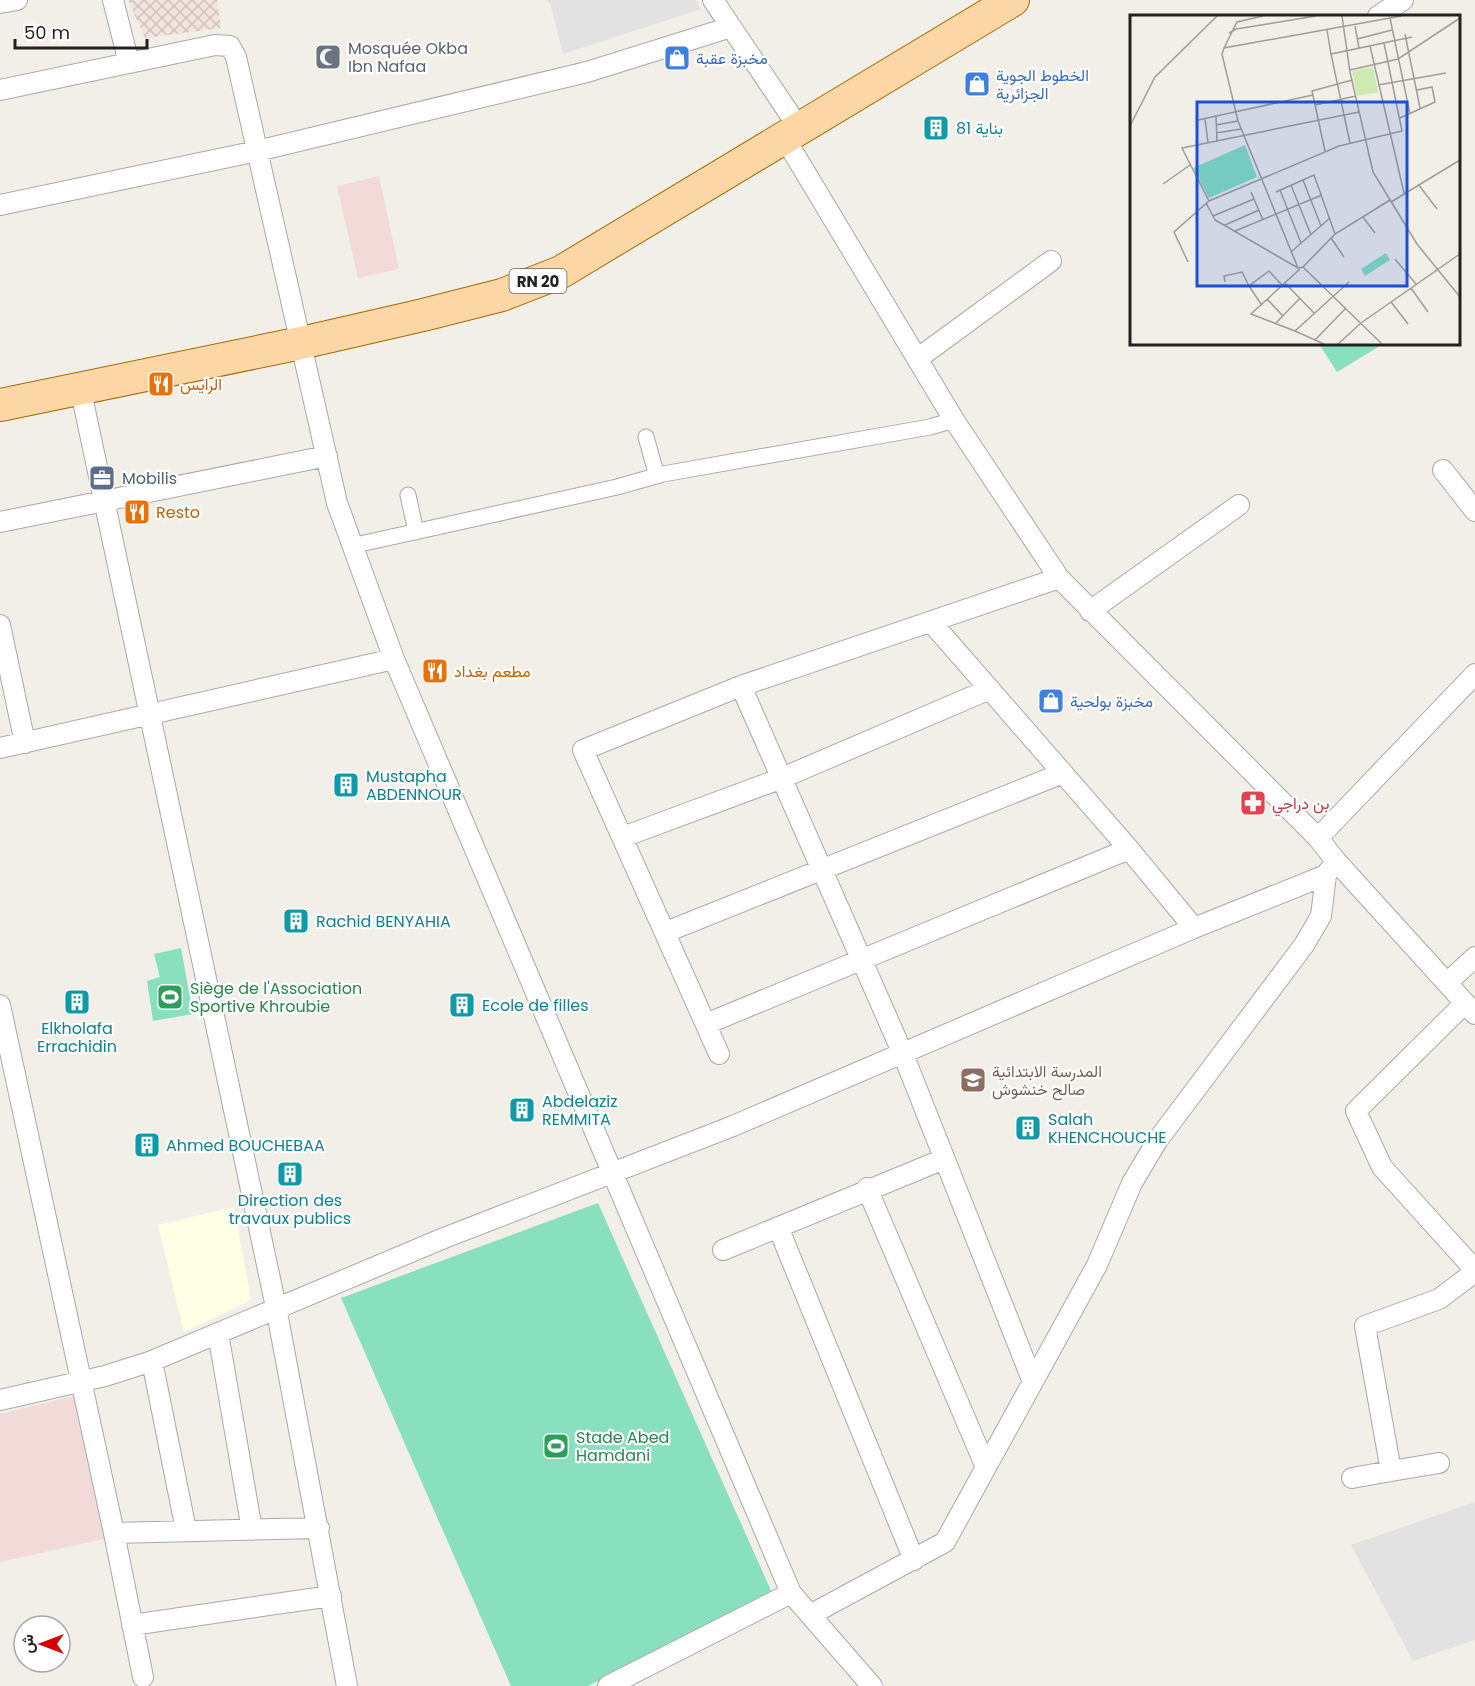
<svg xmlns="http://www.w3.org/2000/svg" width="1475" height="1686" viewBox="0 0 1475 1686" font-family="Poppins,Vazirmatn,sans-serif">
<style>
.commercial{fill:#f2dad9}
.education{fill:#ffffe5}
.military{fill:url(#military-cross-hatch)}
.pitch{fill:#88e0be}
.parking{fill:#e2e2e2}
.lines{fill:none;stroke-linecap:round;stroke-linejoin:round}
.pedestrian-casing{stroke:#a9a9a9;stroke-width:17}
.minor-casing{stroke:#a9a9a9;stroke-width:22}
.primary-casing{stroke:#a06b00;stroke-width:34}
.pedestrian{stroke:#fff;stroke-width:15}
.minor{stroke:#fff;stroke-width:20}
.primary{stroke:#fcd6a4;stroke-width:32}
.labels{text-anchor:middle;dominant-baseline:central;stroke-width:4.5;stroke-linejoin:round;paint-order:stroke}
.shield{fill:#fff;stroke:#646464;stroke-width:1.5}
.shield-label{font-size:15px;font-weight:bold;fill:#222}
.worship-label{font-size:16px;fill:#5b616d;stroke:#fff;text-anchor:start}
.shop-label{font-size:16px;fill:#366cbe;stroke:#fff;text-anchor:start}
.culture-label{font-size:16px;fill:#0d838f;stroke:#fff;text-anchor:start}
.food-label{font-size:16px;fill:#c56008;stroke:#fff;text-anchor:start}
.service-label{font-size:16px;fill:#4e5e75;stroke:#fff;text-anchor:start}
.health-label{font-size:16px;fill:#be3a42;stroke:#fff;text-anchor:start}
.leisure-label{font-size:16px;fill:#27864d;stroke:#fff;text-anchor:start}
.education-label{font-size:16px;fill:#785e54;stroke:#fff;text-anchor:start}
.inset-road{fill:none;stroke:#9f9d99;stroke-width:1.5}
.view{fill:#1d4ed8;fill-opacity:0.15;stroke:#1d4ed8;stroke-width:3}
.inset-edge{fill:none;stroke:#222;stroke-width:3}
</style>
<defs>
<pattern id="military-cross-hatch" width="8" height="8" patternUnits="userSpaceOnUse" patternTransform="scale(1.5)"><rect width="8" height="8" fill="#f3e3dd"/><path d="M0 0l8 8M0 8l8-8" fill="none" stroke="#d0c2bd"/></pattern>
</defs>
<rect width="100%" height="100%" fill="#f2efe9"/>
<path class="commercial" d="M 379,176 L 399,269 L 358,278 L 337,186 Z
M 78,1395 L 108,1538 L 0,1562 L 0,1414 Z"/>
<path class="education" d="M 234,1207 L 251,1300 L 184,1332 L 158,1225 Z"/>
<path class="military" d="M 128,0 L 217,0 L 221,28 L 145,38 Z"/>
<path class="pitch" d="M 1319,344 L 1383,344 L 1337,372 Z
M 181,948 L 193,1014 L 153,1021 L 147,981 L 160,977 L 154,954 Z
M 598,1203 L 772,1593 L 588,1686 L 511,1686 L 341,1298 Z"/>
<path class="parking" d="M 545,0 L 696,0 L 701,9 L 563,54 L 550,3 Z
M 1475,1502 L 1475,1640 L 1413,1661 L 1351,1545 Z"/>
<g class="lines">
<defs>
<path id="pedestrian" d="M 646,437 L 657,476
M 408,495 L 416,532
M 351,546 L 617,487 L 663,474 L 930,427 L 954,420"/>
<path id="minor" d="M 113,0 L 129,63
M 713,0 L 799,128
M 0,3 L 17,0
M 1378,16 L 1403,0
M 0,90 L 215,45 L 230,46 L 236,57 L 337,503 L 394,659 L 791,1593 L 872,1686
M 784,137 L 954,420 L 1059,578 L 1318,838
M 0,205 L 257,151 L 587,72 L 731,27
M 917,359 L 1051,261
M 80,387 L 276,1307 L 347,1686
M 1443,470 L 1475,511
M 0,522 L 327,456
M 1090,611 L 1239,505
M 931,622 L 1129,849 L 1194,928
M 0,625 L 25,743
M 741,686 L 903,1054 L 1033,1382
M 0,748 L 394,659
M 623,837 L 782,778 L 990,689
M 1336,861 L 1475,1014
M 666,932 L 1063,773
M 1447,983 L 1475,957
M 1465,1003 L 1356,1111 L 1382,1167 L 1475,1270
M 0,1005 L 114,1533 L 319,1528
M 706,1024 L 1129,849
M 719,1054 L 583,750 L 741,686 L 1059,578
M 867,1188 L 985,1465
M 778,1227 L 914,1560
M 723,1250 L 944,1159
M 218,1333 L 252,1530
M 152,1361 L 186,1530
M 0,1400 L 105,1376 L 152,1361 L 444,1238 L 733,1126 L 1194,928 L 1326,875 L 1336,861 L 1318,838 L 1475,674
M 1439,1463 L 1391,1471 L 1365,1326 L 1439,1299 L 1475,1272
M 1352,1478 L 1391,1471
M 114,1533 L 143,1677
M 810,1615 L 945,1542 L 1097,1265 L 1132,1183 L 1157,1141 L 1304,945 L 1321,916 L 1326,875
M 132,1625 L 331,1596
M 608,1686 L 791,1593"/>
<path id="primary" d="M 0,405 L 301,343 L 423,315 L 502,295 L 561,272 L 1013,0"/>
</defs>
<use href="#pedestrian" class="pedestrian-casing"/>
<use href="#minor" class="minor-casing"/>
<use href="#primary" class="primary-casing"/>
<use href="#pedestrian" class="pedestrian"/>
<use href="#minor" class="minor"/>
<use href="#primary" class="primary"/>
</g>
<defs>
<symbol id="mosque-square" viewBox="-11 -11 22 22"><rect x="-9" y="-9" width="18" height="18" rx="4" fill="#6b7280" stroke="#fff"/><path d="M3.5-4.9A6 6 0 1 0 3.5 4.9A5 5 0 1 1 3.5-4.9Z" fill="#fff"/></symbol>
<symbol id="shop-square" viewBox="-11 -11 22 22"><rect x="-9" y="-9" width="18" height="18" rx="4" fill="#3f7fe0" stroke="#fff"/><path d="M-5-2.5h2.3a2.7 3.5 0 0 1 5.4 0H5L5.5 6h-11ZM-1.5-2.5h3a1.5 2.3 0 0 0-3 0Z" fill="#fff"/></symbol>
<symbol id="building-square" viewBox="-11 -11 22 22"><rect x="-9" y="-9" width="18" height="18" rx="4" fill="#0f9aa8" stroke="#fff"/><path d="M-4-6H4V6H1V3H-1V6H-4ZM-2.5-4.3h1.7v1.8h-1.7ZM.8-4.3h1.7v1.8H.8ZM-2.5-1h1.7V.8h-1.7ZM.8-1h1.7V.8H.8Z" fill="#fff"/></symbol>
<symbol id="restaurant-square" viewBox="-11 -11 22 22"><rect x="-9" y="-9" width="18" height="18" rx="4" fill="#e8710a" stroke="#fff"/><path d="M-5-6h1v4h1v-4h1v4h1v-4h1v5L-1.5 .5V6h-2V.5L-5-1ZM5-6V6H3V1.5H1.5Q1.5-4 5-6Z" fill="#fff"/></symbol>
<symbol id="office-square" viewBox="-11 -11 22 22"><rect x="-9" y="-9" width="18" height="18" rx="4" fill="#5c6f8a" stroke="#fff"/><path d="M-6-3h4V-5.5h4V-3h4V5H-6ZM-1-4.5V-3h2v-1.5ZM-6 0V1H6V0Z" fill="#fff"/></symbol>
<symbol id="pharmacy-square" viewBox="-11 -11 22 22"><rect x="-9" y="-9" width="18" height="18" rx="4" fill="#e0444e" stroke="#fff"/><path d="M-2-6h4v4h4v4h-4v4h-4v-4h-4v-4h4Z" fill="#fff"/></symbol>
<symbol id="stadium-square" viewBox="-11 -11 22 22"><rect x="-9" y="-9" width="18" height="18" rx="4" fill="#2e9e5b" stroke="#fff"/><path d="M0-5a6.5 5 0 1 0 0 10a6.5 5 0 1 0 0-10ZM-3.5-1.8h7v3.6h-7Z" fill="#fff"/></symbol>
<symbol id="school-square" viewBox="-11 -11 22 22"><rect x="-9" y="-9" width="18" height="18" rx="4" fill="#8d6e63" stroke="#fff"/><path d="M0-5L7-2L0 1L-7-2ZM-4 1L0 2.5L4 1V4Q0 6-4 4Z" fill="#fff"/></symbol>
</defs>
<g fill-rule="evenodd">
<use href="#mosque-square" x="313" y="42" width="30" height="30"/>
<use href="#shop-square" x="662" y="43" width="30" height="30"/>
<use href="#shop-square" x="962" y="69" width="30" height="30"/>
<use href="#building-square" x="921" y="113" width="30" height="30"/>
<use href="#restaurant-square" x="146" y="369" width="30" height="30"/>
<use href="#office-square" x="87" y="463" width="30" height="30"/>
<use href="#restaurant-square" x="122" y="497" width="30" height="30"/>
<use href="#restaurant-square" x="420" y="656" width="30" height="30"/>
<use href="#shop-square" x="1036" y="686" width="30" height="30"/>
<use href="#building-square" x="331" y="770" width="30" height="30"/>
<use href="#pharmacy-square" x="1238" y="788" width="30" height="30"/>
<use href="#building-square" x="281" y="906" width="30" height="30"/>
<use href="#stadium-square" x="155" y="982" width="30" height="30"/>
<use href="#building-square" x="62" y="987" width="30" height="30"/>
<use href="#building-square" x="447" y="990" width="30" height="30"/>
<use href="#school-square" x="958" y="1065" width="30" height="30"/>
<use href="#building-square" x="507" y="1095" width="30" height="30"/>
<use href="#building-square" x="1013" y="1113" width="30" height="30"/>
<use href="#building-square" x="132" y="1130" width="30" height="30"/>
<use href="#building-square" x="275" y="1159" width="30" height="30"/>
<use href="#stadium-square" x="541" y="1431" width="30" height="30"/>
</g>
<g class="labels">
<rect class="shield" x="509.5" y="269" width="57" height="24" rx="4.5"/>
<g class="shield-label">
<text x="538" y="281">RN 20</text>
</g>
<g class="worship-label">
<text x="348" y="48">Mosquée Okba<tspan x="348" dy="18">Ibn Nafaa</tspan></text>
</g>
<g class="shop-label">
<text x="696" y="58">مخبزة عقبة</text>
<text x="996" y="75">الخطوط الجوية<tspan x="996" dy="18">الجزائرية</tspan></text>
<text x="1070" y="701">مخبزة بولحية</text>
</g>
<g class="culture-label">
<text x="956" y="128">بناية 81</text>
<text x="366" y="776">Mustapha<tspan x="366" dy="18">ABDENNOUR</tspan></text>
<text x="316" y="921">Rachid BENYAHIA</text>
<text x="482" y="1005">Ecole de filles</text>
<text x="77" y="1028" text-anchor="middle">Elkholafa<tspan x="77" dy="18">Errachidin</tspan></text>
<text x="542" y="1101">Abdelaziz<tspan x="542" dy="18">REMMITA</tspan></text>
<text x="1048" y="1119">Salah<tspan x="1048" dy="18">KHENCHOUCHE</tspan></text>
<text x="166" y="1145">Ahmed BOUCHEBAA</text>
<text x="290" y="1200" text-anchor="middle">Direction des<tspan x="290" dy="18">travaux publics</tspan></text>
</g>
<g class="food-label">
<text x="180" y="384">الرايس</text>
<text x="156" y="512">Resto</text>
<text x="454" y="671">مطعم بغداد</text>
</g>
<g class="service-label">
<text x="122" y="478">Mobilis</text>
</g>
<g class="health-label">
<text x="1272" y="803">بن دراجي</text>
</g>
<g class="leisure-label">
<text x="190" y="988">Siège de l'Association<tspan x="190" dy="18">Sportive Khroubie</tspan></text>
<text x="576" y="1437">Stade Abed<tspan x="576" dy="18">Hamdani</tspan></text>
</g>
<g class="education-label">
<text x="992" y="1071">المدرسة الابتدائية<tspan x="992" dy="18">صالح خنشوش</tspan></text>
</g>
</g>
<g transform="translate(1130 15)">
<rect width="330" height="330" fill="#f2efe9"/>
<path d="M 243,52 L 248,77 L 227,81 L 222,56 Z" fill="#cdebb0"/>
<path d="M 115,130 L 127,162 L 79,183 L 63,153 ZM 256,238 L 260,245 L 235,261 L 231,254 Z" fill="#88e0be"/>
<path class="inset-road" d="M 212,1 L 220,57 L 243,157 L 287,229 L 330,282M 260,3 L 280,99M 225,11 L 229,33M 197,15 L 201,39 L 282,22M 99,18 L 106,14 L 186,1M 275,19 L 290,93M 227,24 L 262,15M 240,31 L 274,178M 94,33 L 107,7 L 133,1M 201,39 L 220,128M 220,55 L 268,44 L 330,3M 248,70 L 316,58M 185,90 L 226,81M 270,103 L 305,87 L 302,72 L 287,75M 75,104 L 78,128M 68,105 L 86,101M 86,110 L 108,106M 0,111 L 25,62 L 87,1M 86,118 L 111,114M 87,127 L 86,101 L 183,80M 195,136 L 182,76 L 222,65M 173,165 L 191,211M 33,169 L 60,150M 288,169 L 307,194M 161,170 L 181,220M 150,175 L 171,228M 121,177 L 133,205M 146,177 L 184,160 L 205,219M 79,186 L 52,133 L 229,97M 261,187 L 330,145M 76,188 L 85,205 L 168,253M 83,201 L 124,184M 233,202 L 245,218M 95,210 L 129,195M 105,216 L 192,180M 201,223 L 214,242M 162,236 L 200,203M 265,244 L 286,269M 58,247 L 44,217 L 79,186 L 209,131 L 272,116 L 254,28M 173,252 L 205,219 L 260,185M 95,267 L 94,261 L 112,257 L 119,271M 155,268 L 184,298M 281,273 L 298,297M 137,284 L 153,301M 261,287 L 278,309M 131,289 L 119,271 L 139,256 L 152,270M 146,308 L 170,283M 165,316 L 121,299 L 170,254M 185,325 L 216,293M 194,329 L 165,316 L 219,267M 208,329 L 231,308 L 330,239M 252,329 L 173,252 L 168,253 L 108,106 L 92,39 L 94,33 L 271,1"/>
<path class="view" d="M 67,87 L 277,87 L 277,271 L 67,271 Z"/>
<rect width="330" height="330" class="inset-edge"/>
</g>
<g transform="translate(42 1644) rotate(270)"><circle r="28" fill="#ffffff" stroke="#a7a7a7" stroke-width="1.5"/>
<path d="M0-4.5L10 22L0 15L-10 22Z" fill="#d40000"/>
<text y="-9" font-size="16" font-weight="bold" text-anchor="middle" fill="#222222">ش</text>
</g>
<path d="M15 39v9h132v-9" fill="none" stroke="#222222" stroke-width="3"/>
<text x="24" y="39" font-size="18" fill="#222222" stroke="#ffffff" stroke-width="4.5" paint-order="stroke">50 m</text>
</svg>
